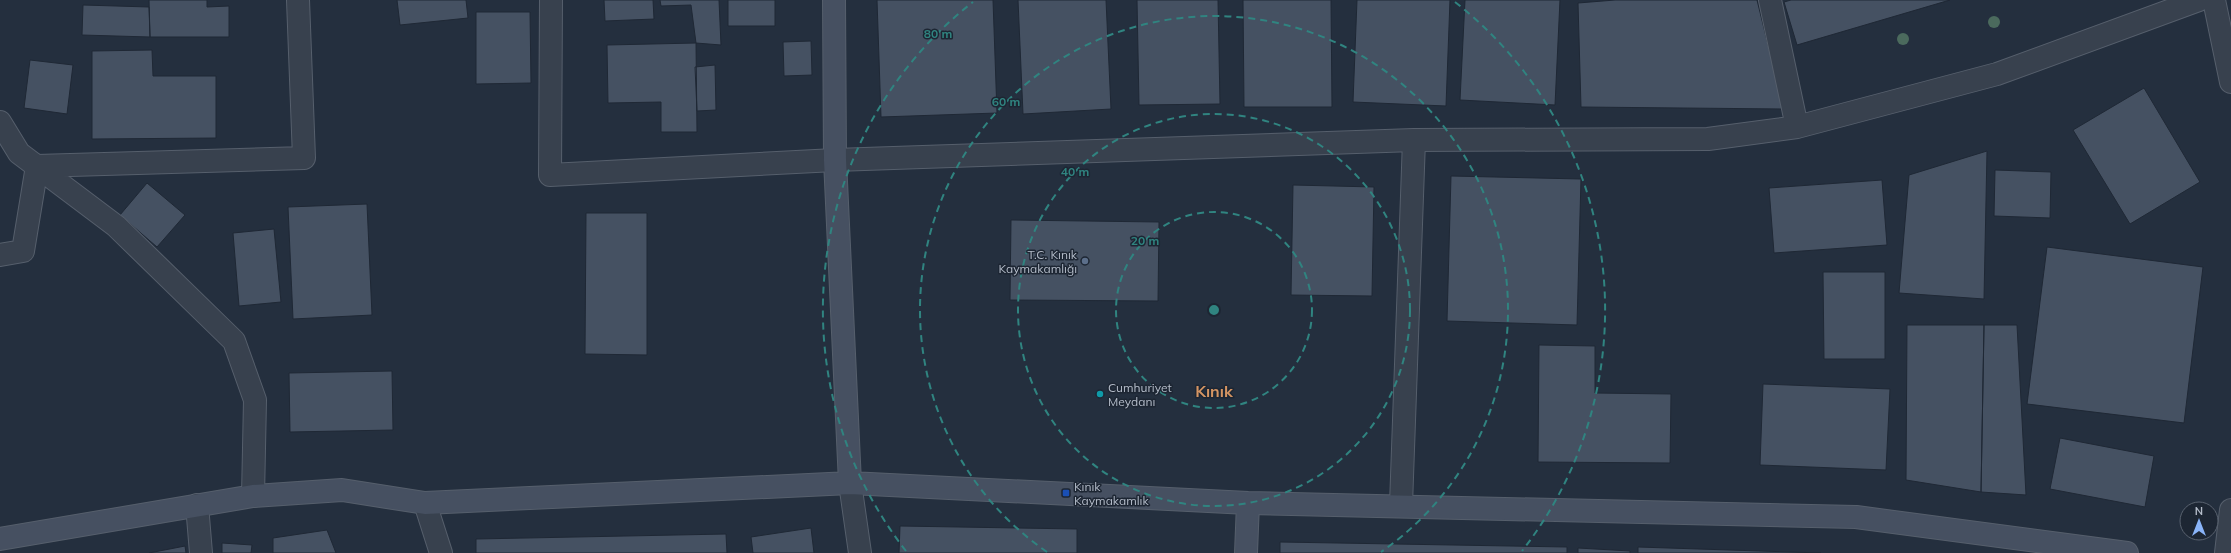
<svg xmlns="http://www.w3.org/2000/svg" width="2231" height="553" viewBox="0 0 2231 553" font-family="Mulish,sans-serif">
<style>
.building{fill:#455162;stroke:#1f2835}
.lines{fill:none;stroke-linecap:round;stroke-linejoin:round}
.street-casing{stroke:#565f6c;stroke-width:24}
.secondary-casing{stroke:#565f6c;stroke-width:24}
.street{stroke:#38414e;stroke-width:22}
.secondary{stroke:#465061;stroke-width:22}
.tree{fill:#4b6a5d}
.ring{fill:none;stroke:#308480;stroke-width:2;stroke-dasharray:7 5}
.service-dot{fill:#5c6f8a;stroke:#1d2633;stroke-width:1.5}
.culture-dot{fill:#0f9aa8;stroke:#1d2633;stroke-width:1.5}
.transit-dot{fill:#1a4fb4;stroke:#1d2633;stroke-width:1.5}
.labels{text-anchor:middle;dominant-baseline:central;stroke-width:3;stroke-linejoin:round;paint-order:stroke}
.poi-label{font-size:12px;fill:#b4bcc9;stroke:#1d2633;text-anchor:start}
.district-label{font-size:16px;font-weight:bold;fill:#d59563;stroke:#1d2633}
.centre{fill:#308480;stroke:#1d2633;stroke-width:2}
.ring-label{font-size:12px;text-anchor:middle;font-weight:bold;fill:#308480;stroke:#1d2633;stroke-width:3;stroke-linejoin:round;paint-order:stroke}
</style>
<rect width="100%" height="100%" fill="#242f3e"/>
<path class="building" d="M 149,0 L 207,0 L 207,7 L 229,6 L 229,37 L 150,37 Z
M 397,0 L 466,0 L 468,18 L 400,25 Z
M 604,0 L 653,0 L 654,19 L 605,21 Z
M 660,0 L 719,0 L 721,45 L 696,43 L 691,5 L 661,6 Z
M 728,0 L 775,0 L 775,26 L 728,26 Z
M 877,0 L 993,0 L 997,113 L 881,117 Z
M 1018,0 L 1106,0 L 1111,109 L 1023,114 Z
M 1137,0 L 1218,0 L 1220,104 L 1139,105 Z
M 1243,0 L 1331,0 L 1332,107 L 1244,107 Z
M 1357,0 L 1450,0 L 1446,106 L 1353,102 Z
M 1465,0 L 1560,0 L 1555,105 L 1460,100 Z
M 1615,0 L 1757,0 L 1784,109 L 1581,107 L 1578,3 Z
M 1791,0 L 1950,0 L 1797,45 L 1784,2 Z
M 83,5 L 149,7 L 150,37 L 82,35 Z
M 476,12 L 530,12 L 531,83 L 476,84 Z
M 811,41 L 812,75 L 784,76 L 783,42 Z
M 696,43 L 697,132 L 661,132 L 661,102 L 608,103 L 607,45 Z
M 152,50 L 153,76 L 216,76 L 216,138 L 92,139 L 92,51 Z
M 30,60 L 73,65 L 67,114 L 24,108 Z
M 715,65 L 716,110 L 697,111 L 695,67 Z
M 2144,88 L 2200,182 L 2130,224 L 2073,130 Z
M 1987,151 L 1984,299 L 1899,293 L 1909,175 Z
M 1995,170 L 2051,172 L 2050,218 L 1994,216 Z
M 1451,176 L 1581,179 L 1577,325 L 1447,321 Z
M 1882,180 L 1887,245 L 1774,253 L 1769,188 Z
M 147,183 L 185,215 L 157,247 L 120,215 Z
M 1293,185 L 1374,187 L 1372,296 L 1291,295 Z
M 367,204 L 372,315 L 293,319 L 288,207 Z
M 586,213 L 647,213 L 647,355 L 585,354 Z
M 1011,220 L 1159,222 L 1158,301 L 1010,300 Z
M 274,229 L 281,302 L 239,306 L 233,233 Z
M 2047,247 L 2203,267 L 2184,423 L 2027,404 Z
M 1823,272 L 1885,272 L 1885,359 L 1824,359 Z
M 1907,325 L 1984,325 L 1981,492 L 1906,480 Z
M 1984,325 L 2017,325 L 2026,495 L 1981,492 Z
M 1539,345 L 1595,346 L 1595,393 L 1671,394 L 1670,463 L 1538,462 Z
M 392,371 L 393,430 L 290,432 L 289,373 Z
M 1763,384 L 1890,389 L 1886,470 L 1760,465 Z
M 2060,438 L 2154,456 L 2145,507 L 2050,489 Z
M 900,526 L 1077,529 L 1077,553 L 899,553 Z
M 811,528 L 814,553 L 753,553 L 751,537 Z
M 327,530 L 336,553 L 273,553 L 273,538 Z
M 726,534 L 727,553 L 476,553 L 476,539 Z
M 1280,542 L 1567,547 L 1567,553 L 1280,553 Z
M 222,543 L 252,545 L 251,553 L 222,553 Z
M 185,546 L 186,553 L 149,553 Z
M 1638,547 L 1821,553 L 1638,553 Z
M 1578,548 L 1630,551 L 1630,553 L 1578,553 Z"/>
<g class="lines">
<defs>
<path id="street" d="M 551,0 L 550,175 L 835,160 L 1414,140 L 1708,139 L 1797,127 L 1997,74 L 2199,0
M 1770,0 L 1797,127
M 2214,0 L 2231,82
M 0,122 L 19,153 L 116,226 L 234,341 L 255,400 L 253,496
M 0,255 L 23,251 L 37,166 L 304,158 L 298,0
M 850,483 L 860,553
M 425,503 L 441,553
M 197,505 L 201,553
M 1401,505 L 1414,140
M 2226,553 L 2231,510"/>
<path id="secondary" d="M 834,0 L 835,160 L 850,483
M 0,539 L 253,496 L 342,490 L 425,503 L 850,483 L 1248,503 L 1856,517 L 2127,553
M 1246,553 L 1248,503"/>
</defs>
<use href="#street" class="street-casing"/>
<use href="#secondary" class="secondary-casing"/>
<use href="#street" class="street"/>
<use href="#secondary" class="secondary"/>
</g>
<g class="tree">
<circle cx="1994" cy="22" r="6"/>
<circle cx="1903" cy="39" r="6"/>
</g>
<g class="ring">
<circle cx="1214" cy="310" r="98"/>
<circle cx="1214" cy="310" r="196"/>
<path d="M1047 552A294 294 0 1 1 1381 552"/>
<path d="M906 551A391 391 0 0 1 973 2M1455 2A391 391 0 0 1 1522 551"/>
</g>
<circle class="service-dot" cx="1085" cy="261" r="4"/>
<circle class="culture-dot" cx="1100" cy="394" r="4"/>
<rect class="transit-dot" x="1062" y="489" width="8" height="8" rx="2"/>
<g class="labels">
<g class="poi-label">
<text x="1077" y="254" text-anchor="end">T.C. Kınık<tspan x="1077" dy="14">Kaymakamlığı</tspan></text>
<text x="1108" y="387">Cumhuriyet<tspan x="1108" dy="14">Meydanı</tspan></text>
<text x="1074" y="486">Kınık<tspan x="1074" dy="14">Kaymakamlık</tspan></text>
</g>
<g class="district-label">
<text x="1214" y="391">Kınık</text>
</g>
</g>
<circle cx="1214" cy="310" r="6" class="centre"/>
<g class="ring-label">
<text x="938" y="38">80 m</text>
<text x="1006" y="106">60 m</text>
<text x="1075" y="176">40 m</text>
<text x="1145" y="245">20 m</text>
</g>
<g transform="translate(2199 521)"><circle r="19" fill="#1d2633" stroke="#59626f"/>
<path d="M0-3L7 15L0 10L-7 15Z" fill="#8ab4f8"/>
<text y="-6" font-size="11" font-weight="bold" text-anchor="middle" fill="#b4bcc9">N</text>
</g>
</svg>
